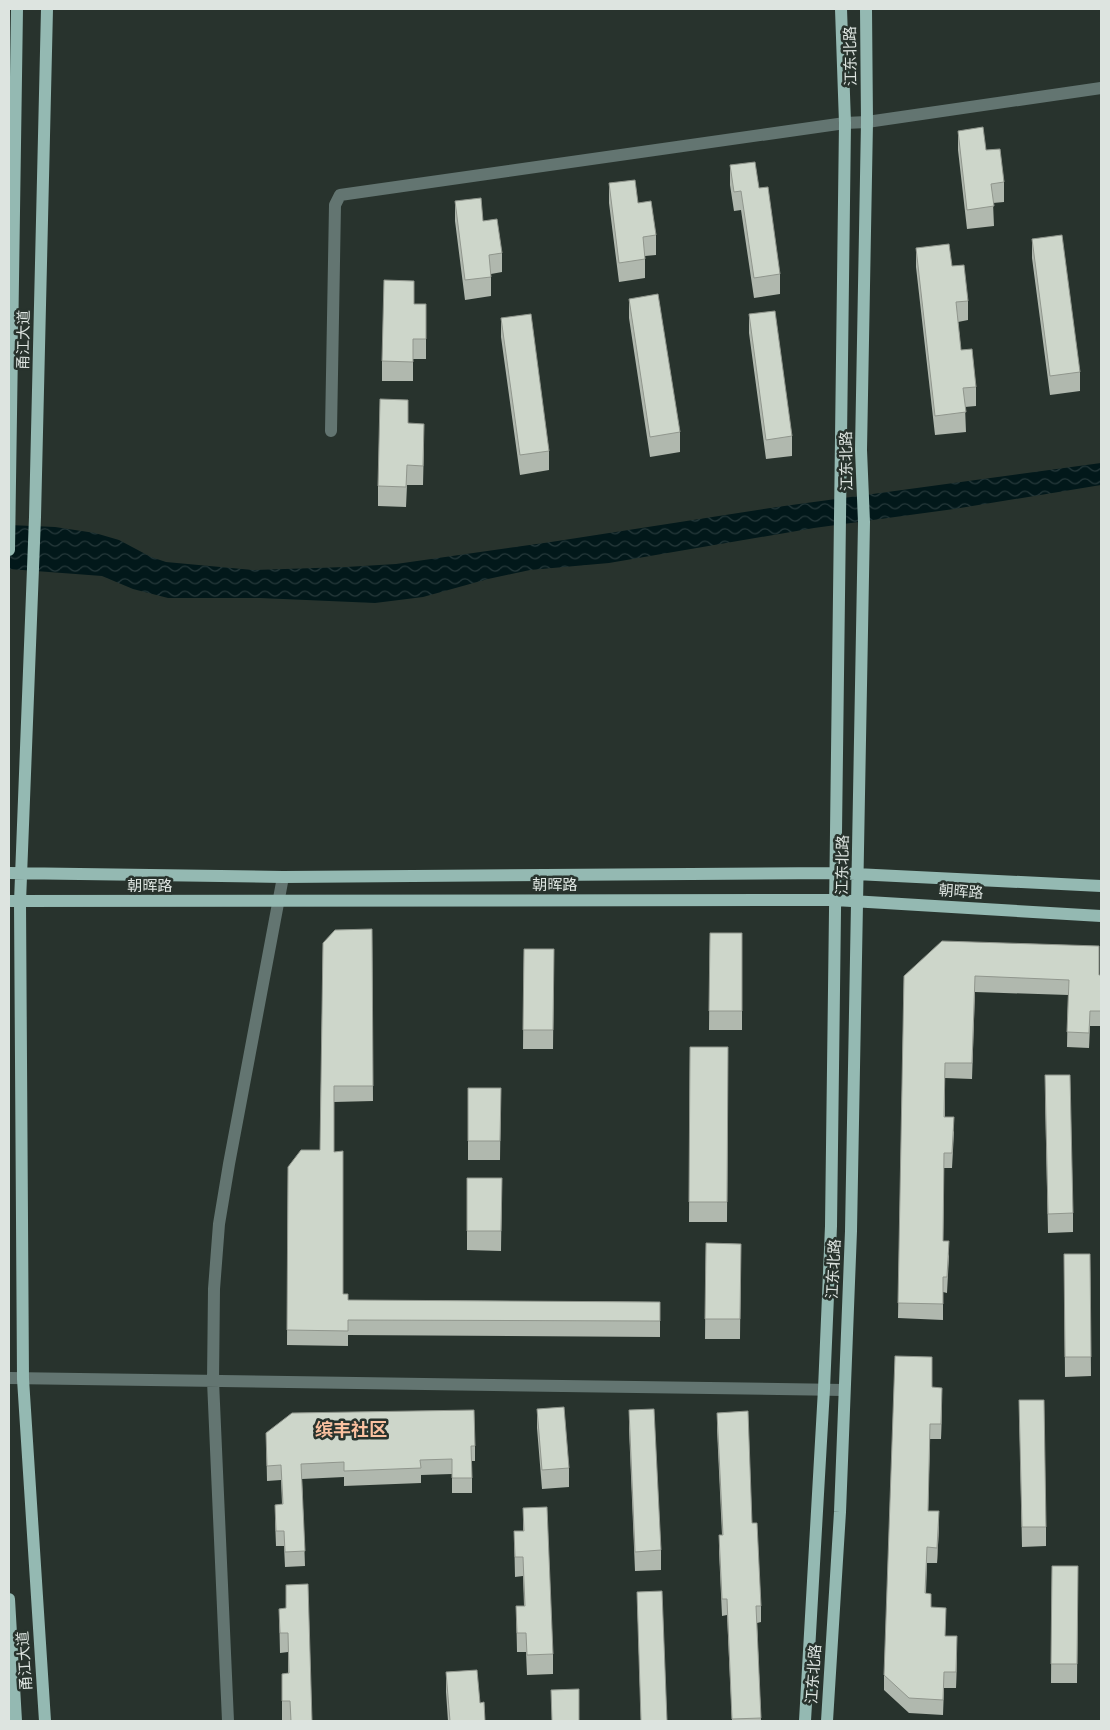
<svg xmlns="http://www.w3.org/2000/svg" width="1110" height="1730" viewBox="0 0 1110 1730" font-family="Montserrat,'Noto Sans SC',sans-serif">
<style>
.water{fill:url(#water-waves)}
.lines{fill:none;stroke-linecap:round;stroke-linejoin:round}
.minor{stroke:#637571;stroke-width:12}
.major{stroke:#94b9b2;stroke-width:12}
.wall{fill:#b0b8ae}
.shaded-wall{fill:#90968d}
.building{fill:#cdd6ca;stroke:#90968d}
.labels{text-anchor:middle;dominant-baseline:central;stroke-width:5;stroke-linejoin:round;paint-order:stroke}
.street-label{font-size:15px;fill:#dde4e0;stroke:#28332d}
.quarter-label{font-size:18px;font-weight:bold;fill:#fbc1a0;stroke:#28332d}
</style>
<defs>
<pattern id="water-waves" width="16" height="10" patternUnits="userSpaceOnUse" patternTransform="scale(1.25)"><rect width="16" height="10" fill="#02181a"/><path d="M0 5q4-4 8 0t8 0" fill="none" stroke="#26393b"/></pattern>
</defs>
<rect width="100%" height="100%" fill="#28332d"/>
<path class="water" d="M 1101,463 L 1101,485 L 954,509 L 814,528 L 609,563 L 530,570 L 488,579 L 423,597 L 375,603 L 260,598 L 168,598 L 133,589 L 102,576 L 9,569 L 9,525 L 55,527 L 95,533 L 119,540 L 151,557 L 166,562 L 253,570 L 346,567 L 396,564 L 551,542 L 777,507 Z"/>
<g class="lines">
<path class="minor" d="M 331,431 L 335,205 L 340,195 L 845,123 L 867,122 L 1101,88
M 9,1378 L 844,1390
M 228,1721 L 213,1381 L 214,1289 L 219,1224 L 229,1164 L 283,877"/>
<path class="major" d="M 9,550 L 17,9
M 9,873 L 283,877 L 835,873 L 1101,886
M 9,901 L 835,900 L 1101,916
M 9,1599 L 16,1721
M 45,1721 L 23,1379 L 20,902 L 35,517 L 47,9
M 805,1721 L 824,1389 L 831,1226 L 845,123 L 841,9
M 827,1721 L 840,1512 L 851,1231 L 864,522 L 861,450 L 867,122 L 866,9"/>
</g>
<path class="wall" d="M 958,131 L 986,150 L 1004,182 L 1004,202 L 993,203 L 994,226 L 967,229 L 958,150 Z
M 730,165 L 759,188 L 780,274 L 780,294 L 754,298 L 741,210 L 734,211 L 730,185 Z
M 609,183 L 638,203 L 656,235 L 656,255 L 645,256 L 645,278 L 619,282 L 609,203 Z
M 455,201 L 483,221 L 502,253 L 502,272 L 491,274 L 491,296 L 465,300 L 455,221 Z
M 1032,239 L 1080,372 L 1080,391 L 1050,395 L 1032,258 Z
M 916,248 L 952,266 L 968,301 L 968,320 L 958,322 L 961,350 L 976,387 L 976,406 L 965,407 L 966,432 L 935,435 L 916,267 Z
M 629,299 L 680,432 L 680,452 L 650,457 L 629,318 Z
M 414,304 L 426,323 L 426,359 L 413,359 L 413,381 L 382,381 L 382,361 Z
M 749,314 L 792,436 L 792,456 L 766,459 L 749,333 Z
M 501,318 L 549,451 L 549,470 L 520,475 L 501,337 Z
M 408,423 L 424,443 L 423,485 L 407,485 L 406,507 L 378,506 L 378,486 Z
M 372,929 L 373,1101 L 334,1102 L 334,1152 L 343,1294 L 348,1300 L 660,1302 L 660,1337 L 348,1335 L 348,1346 L 287,1345 L 288,1167 L 320,1150 L 323,943 Z
M 710,933 L 742,933 L 742,1030 L 709,1030 Z
M 524,949 L 554,949 L 553,1049 L 523,1049 Z
M 1101,975 L 1101,1026 L 1090,1026 L 1089,1048 L 1067,1047 L 1068,995 L 975,992 L 972,1079 L 945,1078 L 945,1117 L 954,1132 L 952,1168 L 944,1168 L 943,1241 L 949,1256 L 947,1293 L 943,1292 L 943,1320 L 898,1318 L 904,976 Z
M 690,1047 L 728,1047 L 727,1222 L 689,1222 Z
M 468,1088 L 501,1088 L 500,1160 L 468,1160 Z
M 1045,1095 L 1073,1213 L 1073,1232 L 1048,1233 Z
M 467,1178 L 502,1178 L 501,1251 L 467,1250 Z
M 706,1243 L 741,1244 L 740,1339 L 705,1339 Z
M 1064,1254 L 1090,1254 L 1091,1376 L 1065,1377 Z
M 932,1387 L 942,1403 L 941,1439 L 930,1439 L 928,1511 L 939,1527 L 937,1563 L 927,1563 L 926,1593 L 931,1607 L 945,1636 L 957,1652 L 956,1688 L 944,1688 L 943,1715 L 909,1713 L 884,1690 L 884,1675 Z
M 1019,1400 L 1046,1527 L 1046,1546 L 1022,1547 Z
M 537,1409 L 569,1468 L 569,1487 L 542,1489 L 537,1428 Z
M 629,1410 L 661,1550 L 661,1570 L 635,1571 L 629,1429 Z
M 717,1413 L 752,1523 L 761,1606 L 761,1622 L 757,1623 L 761,1721 L 732,1721 L 727,1615 L 722,1616 L 719,1551 L 719,1535 L 722,1535 L 717,1429 Z
M 266,1433 L 475,1446 L 475,1461 L 472,1461 L 472,1493 L 452,1493 L 452,1474 L 421,1475 L 421,1483 L 344,1486 L 344,1477 L 302,1479 L 305,1566 L 285,1567 L 284,1546 L 276,1546 L 275,1520 L 275,1505 L 282,1504 L 281,1480 L 267,1481 Z
M 523,1508 L 553,1654 L 553,1674 L 527,1675 L 526,1652 L 517,1652 L 516,1606 L 524,1606 L 523,1576 L 515,1577 L 514,1531 L 523,1531 Z
M 1052,1566 L 1078,1566 L 1077,1683 L 1051,1683 Z
M 286,1585 L 312,1721 L 290,1721 L 290,1720 L 282,1720 L 282,1674 L 288,1673 L 288,1652 L 280,1653 L 279,1609 L 286,1608 Z
M 637,1592 L 667,1721 L 641,1721 Z
M 446,1672 L 480,1703 L 484,1702 L 485,1721 L 448,1721 L 446,1692 Z"/>
<path class="shaded-wall" d="M 942,1388 L 942,1403 L 941,1439 L 941,1424 Z
M 939,1511 L 939,1527 L 937,1563 L 937,1548 Z
M 957,1636 L 957,1652 L 956,1688 L 956,1672 Z"/>
<path class="building" d="M 983,127 L 986,150 L 1000,149 L 1004,182 L 991,184 L 994,206 L 967,210 L 958,131 Z
M 755,162 L 759,188 L 768,187 L 780,274 L 754,278 L 741,191 L 734,192 L 730,165 Z
M 635,180 L 638,203 L 651,201 L 656,235 L 643,237 L 645,259 L 619,263 L 609,183 Z
M 481,198 L 483,221 L 497,219 L 502,253 L 489,255 L 491,277 L 465,280 L 455,201 Z
M 1062,235 L 1080,372 L 1050,376 L 1032,239 Z
M 949,244 L 952,266 L 964,265 L 968,301 L 956,302 L 961,350 L 972,349 L 976,387 L 963,388 L 966,412 L 935,416 L 916,248 Z
M 384,280 L 414,281 L 414,304 L 426,304 L 426,339 L 413,339 L 413,362 L 382,361 Z
M 658,294 L 680,432 L 650,437 L 629,299 Z
M 775,311 L 792,436 L 766,440 L 749,314 Z
M 531,314 L 549,451 L 520,455 L 501,318 Z
M 380,399 L 408,400 L 408,423 L 424,424 L 423,466 L 407,465 L 406,487 L 378,486 Z
M 372,929 L 373,1086 L 334,1086 L 334,1152 L 343,1151 L 343,1294 L 348,1294 L 348,1300 L 660,1302 L 660,1321 L 348,1320 L 348,1331 L 287,1330 L 288,1167 L 301,1150 L 320,1150 L 323,943 L 335,930 Z
M 710,933 L 742,933 L 742,1011 L 709,1011 Z
M 942,941 L 1099,946 L 1099,975 L 1101,975 L 1101,1011 L 1090,1011 L 1089,1033 L 1067,1032 L 1069,980 L 975,976 L 972,1063 L 945,1063 L 944,1117 L 954,1117 L 952,1153 L 944,1153 L 943,1241 L 949,1241 L 947,1277 L 943,1277 L 943,1304 L 898,1303 L 904,976 Z
M 524,949 L 554,949 L 553,1030 L 523,1030 Z
M 690,1047 L 728,1047 L 727,1202 L 689,1202 Z
M 1045,1075 L 1070,1075 L 1073,1213 L 1048,1214 Z
M 468,1088 L 501,1088 L 500,1141 L 468,1141 Z
M 467,1178 L 502,1178 L 501,1231 L 467,1231 Z
M 706,1243 L 741,1244 L 740,1319 L 705,1319 Z
M 1064,1254 L 1090,1254 L 1091,1357 L 1065,1357 Z
M 895,1356 L 932,1357 L 932,1387 L 942,1388 L 941,1424 L 930,1424 L 928,1511 L 939,1511 L 937,1548 L 927,1547 L 925,1593 L 931,1594 L 931,1607 L 946,1608 L 945,1636 L 957,1636 L 956,1672 L 944,1672 L 943,1700 L 909,1698 L 884,1675 Z
M 1019,1400 L 1044,1400 L 1046,1527 L 1022,1527 Z
M 564,1407 L 569,1468 L 542,1470 L 537,1409 Z
M 654,1409 L 661,1550 L 635,1552 L 629,1410 Z
M 474,1410 L 475,1446 L 471,1446 L 472,1478 L 452,1478 L 452,1459 L 420,1460 L 421,1468 L 344,1471 L 344,1462 L 301,1464 L 305,1551 L 285,1552 L 284,1531 L 276,1531 L 275,1505 L 283,1504 L 281,1465 L 267,1466 L 266,1433 L 292,1413 Z
M 748,1411 L 752,1523 L 757,1523 L 761,1606 L 756,1606 L 761,1718 L 732,1719 L 727,1599 L 722,1599 L 719,1535 L 723,1535 L 717,1413 Z
M 547,1507 L 553,1654 L 527,1655 L 526,1633 L 517,1633 L 516,1606 L 525,1606 L 523,1557 L 515,1557 L 514,1531 L 524,1531 L 523,1508 Z
M 1052,1566 L 1078,1566 L 1077,1664 L 1051,1664 Z
M 308,1584 L 312,1721 L 291,1721 L 290,1701 L 282,1701 L 282,1674 L 289,1673 L 288,1633 L 280,1633 L 279,1609 L 286,1608 L 286,1585 Z
M 662,1591 L 667,1721 L 641,1721 L 637,1592 Z
M 477,1670 L 480,1703 L 484,1702 L 485,1721 L 450,1721 L 446,1672 Z
M 579,1689 L 579,1721 L 552,1721 L 551,1690 Z"/>
<g class="labels">
<g class="street-label">
<text transform="translate(850 56) rotate(-91)">江东北路</text>
<text transform="translate(23 340) rotate(-89)">甬江大道</text>
<text transform="translate(846 461) rotate(-91)">江东北路</text>
<text transform="translate(842 865) rotate(-89)">江东北路</text>
<text x="555" y="884">朝晖路</text>
<text x="150" y="885">朝晖路</text>
<text transform="translate(961 891) rotate(4)">朝晖路</text>
<text transform="translate(833 1269) rotate(-87)">江东北路</text>
<text transform="translate(24 1661) rotate(-94)">甬江大道</text>
<text transform="translate(813 1674) rotate(-86)">江东北路</text>
</g>
<g class="quarter-label">
<text x="351" y="1430">缤丰社区</text>
</g>
</g>
<rect width="1110" height="1730" fill="none" stroke="#dde4e0" stroke-width="20"/>
</svg>
